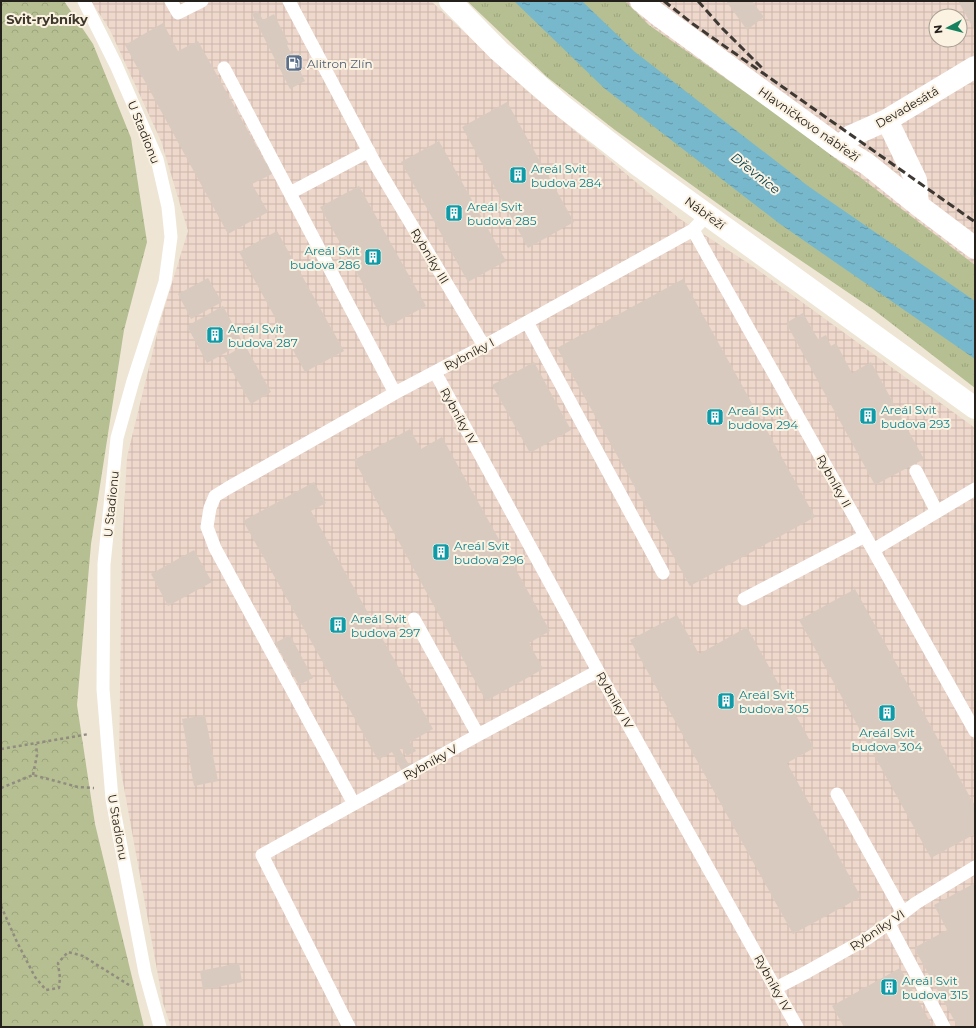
<svg xmlns="http://www.w3.org/2000/svg" width="976" height="1028" viewBox="0 0 976 1028" font-family="Montserrat,sans-serif">
<style>
.industrial{fill:url(#industrial-grid);fill-rule:evenodd}
.grass{fill:url(#grass-tufts)}
.forest{fill:url(#forest-crowns)}
.water{fill:url(#water-ripples)}
.building{fill:#d9cabf}
.lines{fill:none;stroke-linecap:round;stroke-linejoin:round}
.path{stroke:#918b80;stroke-width:2.5;stroke-dasharray:3 3;stroke-linecap:butt}
.lane{stroke:#fff;stroke-width:13}
.street{stroke:#fff;stroke-width:22}
.secondary{stroke:#fff;stroke-width:22}
.rail{stroke:#3e3933;stroke-width:3;stroke-dasharray:8 4;stroke-linecap:butt}
.labels{text-anchor:middle;dominant-baseline:central;stroke-width:4;stroke-linejoin:round;paint-order:stroke}
.service-label{font-size:12px;fill:#4e5e75;stroke:#fbf2e2;text-anchor:start}
.street-label{font-size:12px;fill:#24201b;stroke:#fbf2e2}
.culture-label{font-size:12px;fill:#0d838f;stroke:#fbf2e2;text-anchor:start}
.neighbourhood-label{font-size:13px;font-weight:bold;fill:#3e372b;stroke:#fbf2e2}
.water-label{font-size:13px;font-style:italic;fill:#074251;stroke:#fbf2e2}
</style>
<defs>
<pattern id="industrial-grid" width="8" height="8" patternUnits="userSpaceOnUse"><rect width="8" height="8" fill="#eed7cb"/><path d="M0 4h8M4 0v8" fill="none" stroke="#ccb8ae"/></pattern>
<pattern id="grass-tufts" width="24" height="20" patternUnits="userSpaceOnUse"><rect width="24" height="20" fill="#b5bf91"/><path d="M3 7l-1-3M5 7V3M7 7l1-3M15 17l-1-3M17 17v-4M19 17l1-3" fill="none" stroke="#9ca47c"/></pattern>
<pattern id="forest-crowns" width="20" height="18" patternUnits="userSpaceOnUse"><rect width="20" height="18" fill="#b5bf91"/><path d="M2 6a3 3 0 1 1 6 0M12 15a3 3 0 1 1 6 0" fill="none" stroke="#9ca47c"/></pattern>
<pattern id="water-ripples" width="26" height="14" patternUnits="userSpaceOnUse"><rect width="26" height="14" fill="#78b8cc"/><path d="M2 4q2-2 4 0t4 0M15 11q2-2 4 0t4 0" fill="none" stroke="#6295a5"/></pattern>
</defs>
<rect width="100%" height="100%" fill="#eee5d5"/>
<path class="industrial" d="M 91,1 L 431,1 L 525,89 L 680,219 L 751,265 L 975,428 L 975,1027 L 171,1027 L 163,1003 L 119,760 L 122,547 L 127,457 L 160,322 L 188,231 L 161,141 L 110,30 Z
M 622,1 L 975,1 L 975,265 L 635,14 ZM 936,16 L 960,16 L 960,40 L 936,40 Z"/>
<path class="grass" d="M 467,1 L 625,1 L 649,25 L 785,120 L 975,265 L 975,388 L 874,310 L 735,216 L 615,130 L 547,77 Z"/>
<path class="forest" d="M 1,1 L 64,1 L 93,44 L 131,138 L 147,242 L 124,330 L 91,544 L 77,705 L 95,824 L 144,1027 L 1,1027 Z"/>
<path class="water" d="M 514,1 L 582,1 L 635,52 L 808,186 L 975,301 L 975,359 L 780,224 L 604,88 Z"/>
<path class="building" d="M 726,1 L 752,1 L 764,17 L 747,30 Z
M 958,1 L 975,1 L 975,31 Z
M 258,11 L 263,20 L 274,14 L 289,44 L 287,45 L 305,81 L 290,89 L 252,14 Z
M 163,23 L 178,51 L 198,41 L 272,174 L 252,184 L 268,212 L 228,234 L 125,45 Z
M 507,102 L 574,222 L 528,248 L 462,127 Z
M 439,141 L 506,261 L 468,282 L 401,162 Z
M 359,186 L 426,306 L 387,327 L 320,207 Z
M 971,189 L 975,189 L 975,195 L 970,195 Z
M 277,231 L 344,351 L 305,372 L 239,252 Z
M 208,278 L 222,302 L 191,319 L 178,294 Z
M 683,279 L 815,517 L 690,586 L 557,348 Z
M 223,306 L 243,343 L 207,363 L 187,326 Z
M 803,313 L 818,339 L 826,335 L 831,346 L 836,343 L 852,373 L 871,362 L 924,459 L 875,485 L 786,323 Z
M 245,345 L 271,392 L 251,404 L 224,357 Z
M 534,362 L 571,430 L 530,453 L 492,385 Z
M 410,429 L 421,449 L 442,437 L 550,631 L 529,643 L 543,669 L 486,701 L 354,460 Z
M 314,482 L 326,503 L 311,511 L 433,729 L 410,742 L 416,751 L 407,756 L 401,747 L 399,748 L 411,768 L 403,773 L 392,752 L 378,760 L 243,521 Z
M 975,523 L 975,533 L 971,526 Z
M 194,550 L 212,582 L 168,606 L 151,574 Z
M 855,589 L 975,806 L 975,834 L 931,858 L 799,620 Z
M 677,615 L 699,654 L 747,627 L 814,748 L 787,763 L 861,897 L 793,934 L 630,640 Z
M 290,635 L 313,678 L 299,685 L 275,643 Z
M 205,715 L 218,781 L 194,786 L 182,719 Z
M 975,883 L 975,1027 L 958,1027 L 914,948 L 947,930 L 934,905 Z
M 239,963 L 242,982 L 203,990 L 200,971 Z
M 900,968 L 933,1027 L 844,1027 L 832,1006 Z"/>
<g class="lines">
<path class="path" d="M 1,749 L 89,734
M 33,775 L 37,755 L 36,744
M 1,788 L 33,775 L 78,787 L 94,788
M 1,906 L 17,942 L 35,977 L 46,990 L 59,988 L 60,978 L 58,963 L 68,952 L 83,956 L 129,985"/>
<path class="lane" d="M 84,1 L 116,65 L 157,159 L 168,207 L 171,237 L 165,282 L 133,381 L 117,438 L 104,564 L 103,689 L 112,799 L 145,973 L 160,1027
M 171,1 L 178,13 L 202,1
M 289,1 L 377,167 L 484,346
M 224,68 L 395,393
M 290,193 L 369,151
M 693,230 L 975,731
M 527,322 L 663,573
M 435,372 L 598,671 L 797,1027
M 916,471 L 937,512
M 873,550 L 975,489
M 744,599 L 865,536
M 414,619 L 478,735
M 837,794 L 903,913
M 354,804 L 215,548 L 207,527 L 210,508 L 215,496 L 228,488 L 395,393 L 484,346 L 693,230 L 707,215
M 889,924 L 944,1027
M 776,988 L 803,974 L 868,938 L 899,916 L 916,903 L 975,867
M 349,1027 L 262,855 L 478,735 L 598,671"/>
<path class="street" d="M 641,1 L 657,14 L 839,147 L 867,164 L 918,205 L 975,248
M 887,120 L 916,180 L 918,205
M 839,147 L 851,136 L 887,120 L 975,67"/>
<path class="secondary" d="M 450,1 L 499,51 L 561,105 L 638,165 L 975,408"/>
<path class="rail" d="M 664,1 L 693,24 L 975,222
M 698,1 L 722,28 L 762,68"/>
</g>
<defs>
<symbol id="fuel-square" viewBox="-11 -11 22 22"><rect x="-9" y="-9" width="18" height="18" rx="4" fill="#5c6f8a" stroke="#fbf2e2"/><path d="M-5.5-6h7V0h2V4h1.3V-2.5L3-4.5l.8-.8L6-3V5H2.5V1h-1V6h-7ZM-4.2-4.7v3.2H.2V-4.7Z" fill="#fff"/></symbol>
<symbol id="building-square" viewBox="-11 -11 22 22"><rect x="-9" y="-9" width="18" height="18" rx="4" fill="#0f9aa8" stroke="#fbf2e2"/><path d="M-4-6H4V6H1V3H-1V6H-4ZM-2.5-4.3h1.7v1.8h-1.7ZM.8-4.3h1.7v1.8H.8ZM-2.5-1h1.7V.8h-1.7ZM.8-1h1.7V.8H.8Z" fill="#fff"/></symbol>
</defs>
<g fill-rule="evenodd">
<use href="#fuel-square" x="284" y="53" width="20" height="20"/>
<use href="#building-square" x="508" y="165" width="20" height="20"/>
<use href="#building-square" x="444" y="203" width="20" height="20"/>
<use href="#building-square" x="363" y="247" width="20" height="20"/>
<use href="#building-square" x="205" y="325" width="20" height="20"/>
<use href="#building-square" x="858" y="406" width="20" height="20"/>
<use href="#building-square" x="705" y="407" width="20" height="20"/>
<use href="#building-square" x="431" y="542" width="20" height="20"/>
<use href="#building-square" x="328" y="615" width="20" height="20"/>
<use href="#building-square" x="716" y="691" width="20" height="20"/>
<use href="#building-square" x="877" y="703" width="20" height="20"/>
<use href="#building-square" x="879" y="977" width="20" height="20"/>
</g>
<g class="labels">
<g class="service-label">
<text x="307" y="63">Alitron Zlín</text>
</g>
<g class="street-label">
<text transform="translate(907 107) rotate(-30)">Devadesátá</text>
<text transform="translate(809 124) rotate(35)">Hlavničkovo nábřeží</text>
<text transform="translate(144 132) rotate(68)">U Stadionu</text>
<text transform="translate(705 213) rotate(36)">Nábřeží</text>
<text transform="translate(430 256) rotate(59)">Rybníky III</text>
<text transform="translate(469 354) rotate(-28)">Rybníky I</text>
<text transform="translate(459 416) rotate(61)">Rybníky IV</text>
<text transform="translate(834 481) rotate(61)">Rybníky II</text>
<text transform="translate(111 504) rotate(-84)">U Stadionu</text>
<text transform="translate(615 700) rotate(61)">Rybníky IV</text>
<text transform="translate(430 762) rotate(-29)">Rybníky V</text>
<text transform="translate(118 827) rotate(80)">U Stadionu</text>
<text transform="translate(877 930) rotate(-34)">Rybníky VI</text>
<text transform="translate(773 983) rotate(61)">Rybníky IV</text>
</g>
<g class="culture-label">
<text x="531" y="168">Areál Svit<tspan x="531" dy="14">budova 284</tspan></text>
<text x="467" y="206">Areál Svit<tspan x="467" dy="14">budova 285</tspan></text>
<text x="360" y="250" text-anchor="end">Areál Svit<tspan x="360" dy="14">budova 286</tspan></text>
<text x="228" y="328">Areál Svit<tspan x="228" dy="14">budova 287</tspan></text>
<text x="881" y="409">Areál Svit<tspan x="881" dy="14">budova 293</tspan></text>
<text x="728" y="410">Areál Svit<tspan x="728" dy="14">budova 294</tspan></text>
<text x="454" y="545">Areál Svit<tspan x="454" dy="14">budova 296</tspan></text>
<text x="351" y="618">Areál Svit<tspan x="351" dy="14">budova 297</tspan></text>
<text x="739" y="694">Areál Svit<tspan x="739" dy="14">budova 305</tspan></text>
<text x="887" y="732" text-anchor="middle">Areál Svit<tspan x="887" dy="14">budova 304</tspan></text>
<text x="902" y="980">Areál Svit<tspan x="902" dy="14">budova 315</tspan></text>
</g>
<g class="neighbourhood-label">
<text x="47" y="19">Svit-rybníky</text>
</g>
<g class="water-label">
<text transform="translate(756 173) rotate(38)">Dřevnice</text>
</g>
</g>
<rect width="976" height="1028" fill="none" stroke="#24201b" stroke-width="4"/>
<g transform="translate(948 28) rotate(263)"><circle r="19" fill="#fbf2e2" stroke="#a59e92"/>
<path d="M0-3L7 15L0 10L-7 15Z" fill="#14825f"/>
<text y="-6" font-size="11" font-weight="bold" text-anchor="middle" fill="#24201b">N</text>
</g>
</svg>
